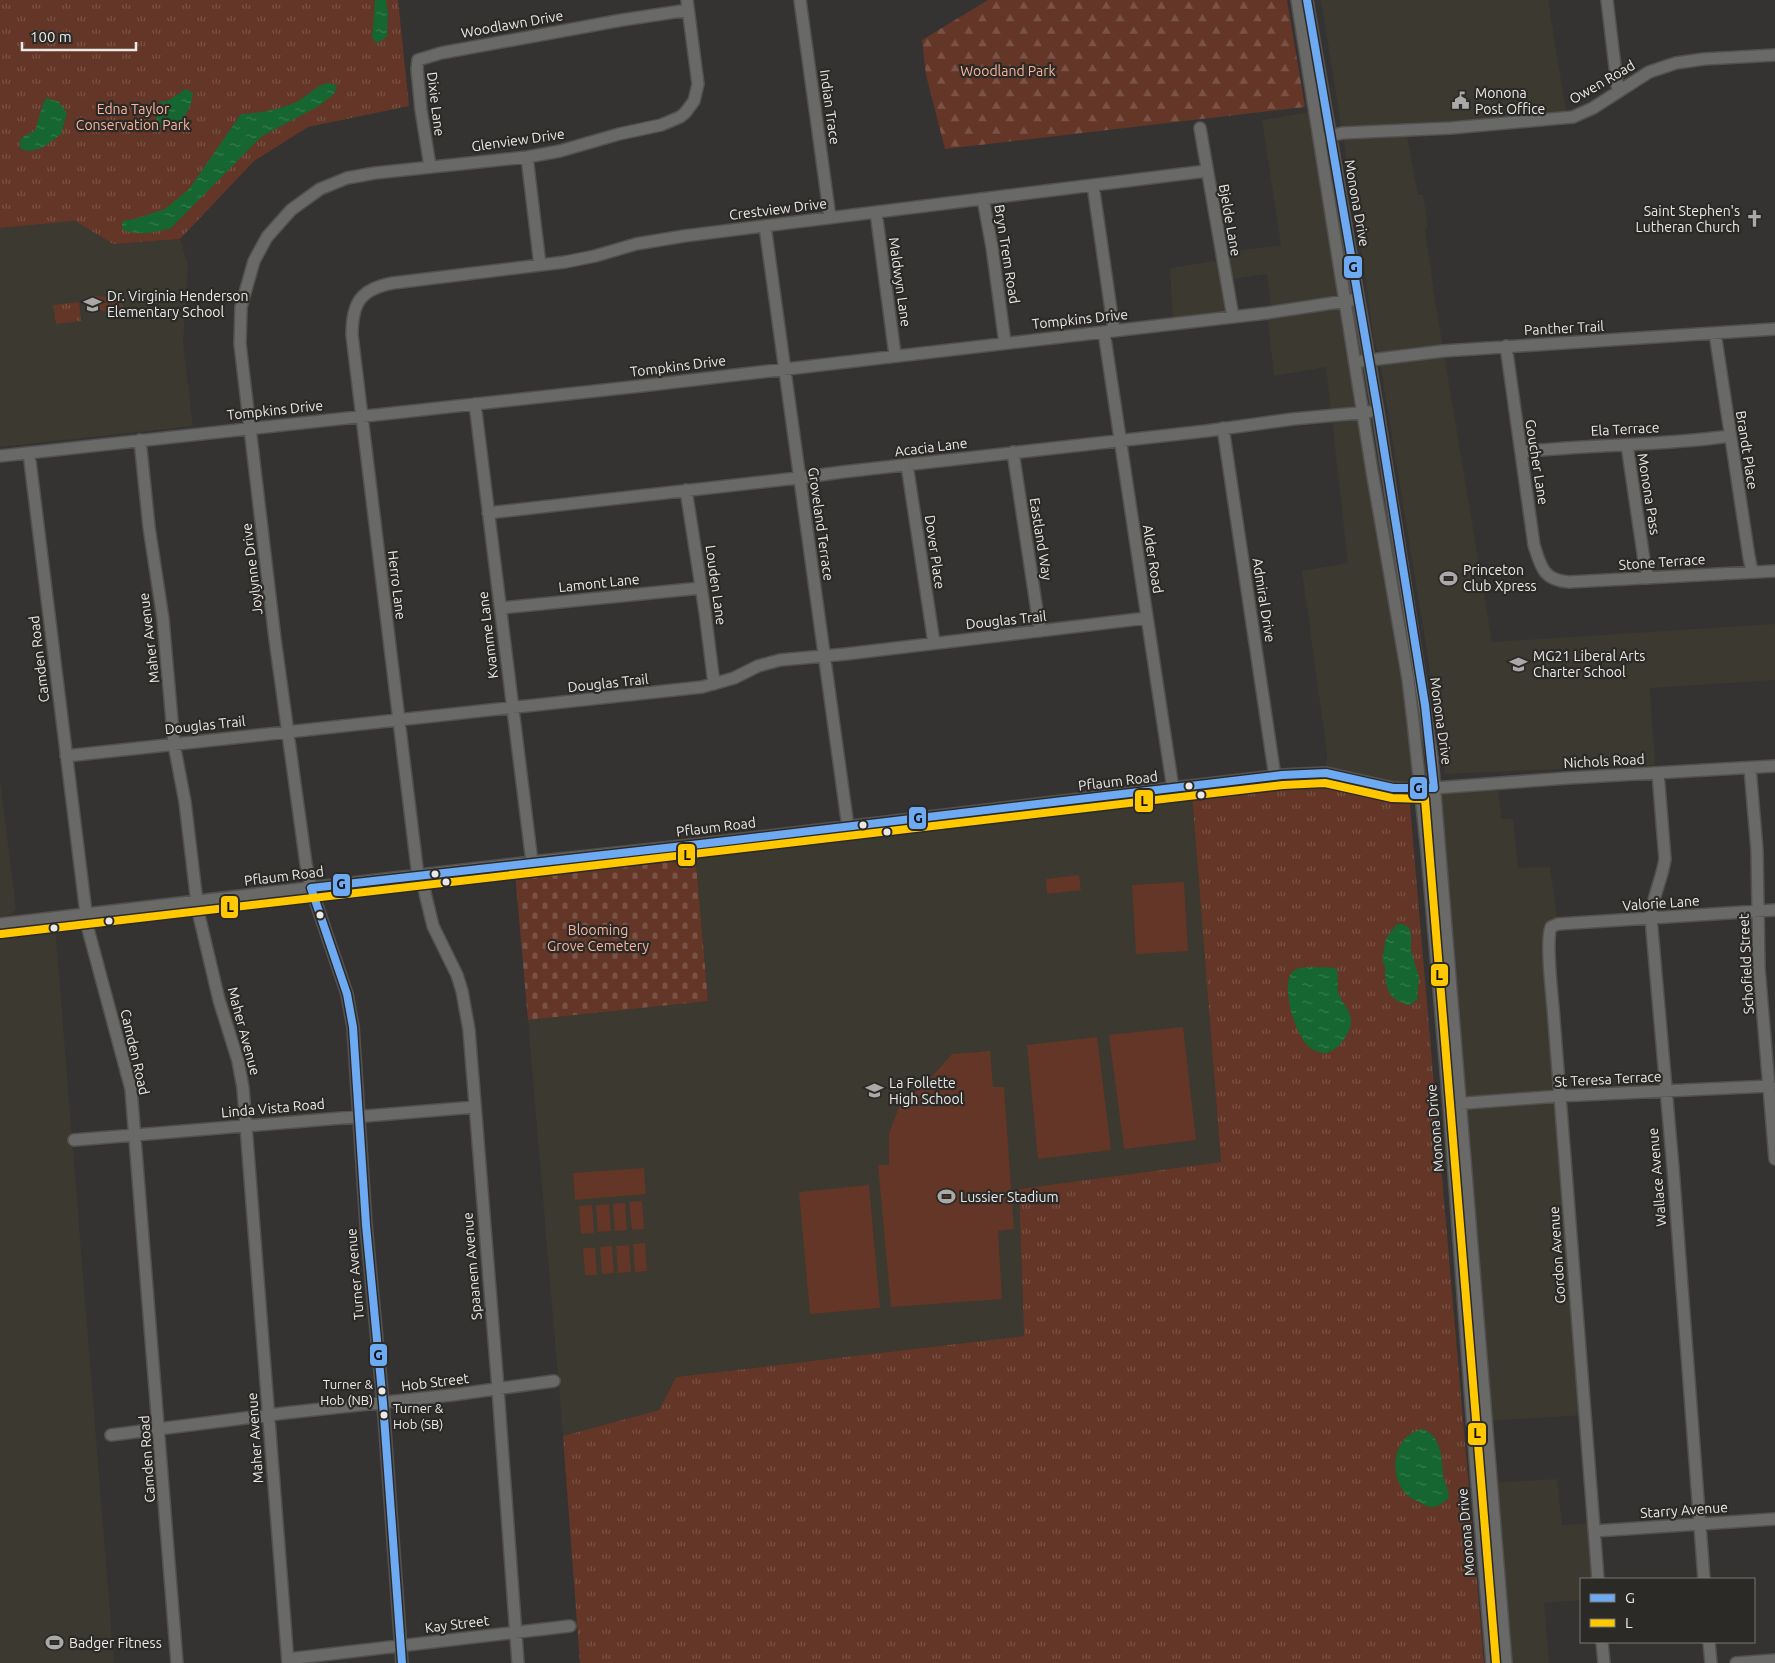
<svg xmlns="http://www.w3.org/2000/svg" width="1775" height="1663" viewBox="0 0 1775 1663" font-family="Ubuntu,sans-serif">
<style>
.built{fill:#3b3930}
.grass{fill:url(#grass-tufts)}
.forest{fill:url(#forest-firs)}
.cemetery{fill:url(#cemetery-stones)}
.garden{fill:#633627}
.water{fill:url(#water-ripples)}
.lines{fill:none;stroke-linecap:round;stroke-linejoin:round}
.minor-casing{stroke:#525150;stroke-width:14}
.minor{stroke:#696968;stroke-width:11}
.bus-1-casing{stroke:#2b2a27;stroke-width:11}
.bus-2-casing{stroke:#2b2a27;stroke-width:11}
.bus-1{stroke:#6daaf2;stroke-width:8}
.bus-2{stroke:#ffc800;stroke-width:8}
.bus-dot{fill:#eae9e7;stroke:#2b2a27;stroke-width:2}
.labels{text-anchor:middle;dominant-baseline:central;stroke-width:4.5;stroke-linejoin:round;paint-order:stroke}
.bus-label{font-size:13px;fill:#eae9e7;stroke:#2b2a27;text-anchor:end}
.street-label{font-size:14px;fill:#eae9e7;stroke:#2b2a27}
.park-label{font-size:14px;fill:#fbb39b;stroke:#2b2a27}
.poi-label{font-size:14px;fill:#eae9e7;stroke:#2b2a27;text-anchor:start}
.line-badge{stroke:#2b2a27;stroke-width:2}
.pale-badge-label{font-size:14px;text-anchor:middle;font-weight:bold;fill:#111}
</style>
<defs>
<pattern id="grass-tufts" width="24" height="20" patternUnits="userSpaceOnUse" patternTransform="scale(1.25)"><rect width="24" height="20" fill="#633627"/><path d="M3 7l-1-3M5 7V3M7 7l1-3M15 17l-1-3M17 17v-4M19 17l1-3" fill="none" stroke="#7a5346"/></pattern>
<pattern id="forest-firs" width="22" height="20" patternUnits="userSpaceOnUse" patternTransform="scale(1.25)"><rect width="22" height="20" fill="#633627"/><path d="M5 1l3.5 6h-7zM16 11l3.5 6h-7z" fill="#7a5346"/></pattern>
<pattern id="cemetery-stones" width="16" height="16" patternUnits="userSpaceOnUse" patternTransform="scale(1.25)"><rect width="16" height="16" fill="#633627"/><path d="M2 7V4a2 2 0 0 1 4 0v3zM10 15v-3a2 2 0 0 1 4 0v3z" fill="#7a5346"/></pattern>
<pattern id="water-ripples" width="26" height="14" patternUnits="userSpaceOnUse" patternTransform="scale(1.25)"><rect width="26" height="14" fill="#156631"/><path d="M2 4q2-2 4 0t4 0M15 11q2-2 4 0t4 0" fill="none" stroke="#377c4f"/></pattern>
</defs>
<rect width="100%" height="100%" fill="#343332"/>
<path class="built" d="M 1321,0 L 1548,0 L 1566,111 L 1405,125 L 1418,195 L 1423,195 L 1428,227 L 1425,228 L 1435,300 L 1492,642 L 1775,624 L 1775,680 L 1650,688 L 1655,765 L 1445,774 L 1427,652 L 1378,351 L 1374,342 L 1366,281 Z
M 1315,111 L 1421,789 L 1326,773 L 1327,753 L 1302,571 L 1348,563 L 1326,367 L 1274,376 L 1267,313 L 1272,312 L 1267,274 L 1226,280 L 1233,317 L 1173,324 L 1170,268 L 1222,260 L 1221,253 L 1281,245 L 1262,120 Z
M 75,221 L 113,244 L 180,239 L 188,265 L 183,344 L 193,426 L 0,447 L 0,228 Z
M 0,780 L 16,909 L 12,914 L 0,917 Z
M 1498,783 L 1501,819 L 1513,819 L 1518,868 L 1550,867 L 1558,924 L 1551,927 L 1585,1415 L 1486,1421 L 1434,788 Z
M 1192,795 L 1221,1162 L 1019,1189 L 1024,1336 L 676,1377 L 659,1410 L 563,1436 L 528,1020 L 708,1001 L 695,852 Z
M 55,925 L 114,1663 L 0,1663 L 0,932 Z
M 1557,1479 L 1562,1525 L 1594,1523 L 1598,1579 L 1581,1579 L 1581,1600 L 1544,1603 L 1549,1663 L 1506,1663 L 1491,1483 Z"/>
<path class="grass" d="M 0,0 L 398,0 L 409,106 L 308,127 L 254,161 L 180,239 L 113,244 L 75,221 L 0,228 Z
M 92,296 C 103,297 118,296 123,307 C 114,318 102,309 90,307 L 88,304 L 87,300 Z
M 79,302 L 81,321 L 56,324 L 53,305 Z
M 1322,780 L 1341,782 L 1383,793 L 1409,795 L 1484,1663 L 580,1663 L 563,1436 L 659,1410 L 676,1377 L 1024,1336 L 1019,1189 L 1221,1162 L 1192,795 Z"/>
<path class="forest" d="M 988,0 L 1287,0 L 1305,107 L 945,149 L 926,75 L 922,40 Z"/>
<path class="cemetery" d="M 695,852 L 708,1001 L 528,1020 L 515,872 Z"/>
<path class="garden" d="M 1079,875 L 1081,890 L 1047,894 L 1046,879 Z
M 1184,882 L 1188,951 L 1136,954 L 1132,885 Z
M 1183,1027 L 1196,1140 L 1124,1149 L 1109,1035 Z
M 1097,1037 L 1111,1150 L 1038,1159 L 1027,1045 Z
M 990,1051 L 993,1087 L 1004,1087 L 1014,1229 L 998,1231 L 1002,1299 L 891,1307 L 878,1165 L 889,1165 L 889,1133 L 899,1107 L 936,1072 L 952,1054 Z
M 644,1168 L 646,1194 L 575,1200 L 573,1173 Z
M 869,1185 L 880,1308 L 810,1314 L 799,1192 Z
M 642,1201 L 644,1229 L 632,1230 L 629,1202 Z
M 625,1203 L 627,1230 L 615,1231 L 613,1204 Z
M 609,1204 L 611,1231 L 598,1232 L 596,1205 Z
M 592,1205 L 594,1233 L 581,1234 L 579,1206 Z
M 645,1243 L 647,1271 L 635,1272 L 633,1244 Z
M 629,1245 L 631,1272 L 618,1273 L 616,1246 Z
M 612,1246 L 614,1273 L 602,1274 L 600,1247 Z
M 583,1248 L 595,1248 L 597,1275 L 585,1275 Z"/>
<path class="water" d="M 375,0 L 386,0 L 388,13 L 387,37 L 377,43 L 372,38 Z
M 327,83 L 337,85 L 334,94 L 319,106 L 262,136 L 171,228 C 156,232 136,237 122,229 L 122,221 L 135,219 L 165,209 L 189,189 L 241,114 C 259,113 279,110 296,102 C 308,96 314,87 327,83 Z
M 186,89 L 193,93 C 190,113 182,126 161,128 C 154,118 156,112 161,101 L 167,101 Z
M 46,98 L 59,102 L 67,113 L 61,134 L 42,148 L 29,151 L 21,149 L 19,142 L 24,136 L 35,131 L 42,107 Z
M 1397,924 L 1402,924 L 1409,927 L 1411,934 L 1411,951 L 1419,977 L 1417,1000 L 1410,1005 C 1390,1001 1386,991 1385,972 C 1385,966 1385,964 1382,960 L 1386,938 Z
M 1322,967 L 1336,968 C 1339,977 1337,982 1338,990 C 1339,1001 1351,1009 1351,1021 C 1351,1033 1338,1051 1326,1053 C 1322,1054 1316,1051 1312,1049 C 1296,1040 1280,987 1292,972 C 1298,965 1314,968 1322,967 Z
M 1423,1429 C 1441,1436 1442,1457 1443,1474 C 1443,1481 1449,1488 1449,1498 C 1438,1508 1431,1510 1419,1502 C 1414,1500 1409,1497 1406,1494 C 1387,1473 1394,1434 1423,1429 Z"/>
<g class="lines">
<defs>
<path id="minor" d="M 800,0 L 830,218
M 1297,0 L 1372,471 L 1408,679 L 1413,721 L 1427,852 L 1449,1105 L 1477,1483 L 1492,1663
M 1307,0 L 1378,412 L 1432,757 L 1506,1663
M 1607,0 L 1618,92
M 1200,128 L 1233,317
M 1323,138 L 1342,133 L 1451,128 L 1573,117 L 1593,108 L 1649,72 L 1676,63 L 1704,59 L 1775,55
M 527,157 L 540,265
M 430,166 L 421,110 L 417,69 L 418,60 L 441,53 L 622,20 L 688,10
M 1093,185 L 1114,331
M 983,199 L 992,247 L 1005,343
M 876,212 L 895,355
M 765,226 L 848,827
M 1104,332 L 1173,789
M 1715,333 L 1749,557 L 1752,571
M 1506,346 L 1534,545 C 1541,567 1543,580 1569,582 L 1775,571
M 1362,361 L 1443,351 L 1775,329
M 475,404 L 532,862
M 1223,428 L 1275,777
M 140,440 L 149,527 L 163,619 L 174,744 L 185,802 L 198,911 L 219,1000 L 238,1061 L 243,1088 L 288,1663
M 1627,445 L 1644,560 L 1648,578
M 1013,452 L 1040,631
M 1521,452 C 1590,444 1661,446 1730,436
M 29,453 L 88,929 L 131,1089 L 177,1663
M 0,456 L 641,386 L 1104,332 L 1267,313 L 1352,300
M 907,465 L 934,643
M 686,490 L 705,612 L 714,684
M 488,513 L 806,477 L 842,472 L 1206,431 L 1293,419 L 1369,412
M 501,608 L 701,588
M 66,756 L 702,687 L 734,678 L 758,666 L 780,660 L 846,654 L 1147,618
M 1750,768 L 1757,850 L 1759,968 L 1775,1159
M 1658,773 L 1665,859 C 1662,880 1652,897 1651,918 L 1673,1168 L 1704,1579
M 423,875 L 425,893 L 433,926 L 457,975 L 462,991 L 469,1030 L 497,1376 L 518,1663
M 418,876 L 352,335 C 352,302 361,289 393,283 L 565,262 L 595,256 L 636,244 L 684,236 L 1206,171
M 0,924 L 532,862 L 692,845 L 1282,775 L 1326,773 L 1393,788 L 1421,789 L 1568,778 L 1775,766
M 1453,1104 L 1560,1096 L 1770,1086
M 74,1140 L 475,1107
M 111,1435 L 285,1413 L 452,1395 L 554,1381
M 1595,1531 L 1775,1519
M 1598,1579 L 1554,1020 C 1553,1001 1545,942 1551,927 L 1558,924 L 1775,910
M 1602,1642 L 1604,1663
M 1709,1642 L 1711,1663
M 288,1659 L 570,1626
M 402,1663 L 383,1403 L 366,1225 L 353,1027 L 347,994 L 311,888 L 306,864 L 275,639 L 240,344 L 241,307 L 254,261 L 267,237 L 291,210 L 320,189 L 347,178 L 375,173 L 527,157 L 560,151 L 619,134 L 661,125 L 680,117 L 685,113 L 694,101 L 698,84 L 687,0
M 1736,1663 L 1775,1660"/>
</defs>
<use href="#minor" class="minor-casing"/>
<use href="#minor" class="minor"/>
<defs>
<path id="bus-1" d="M 402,1663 L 383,1403 L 366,1225 L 353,1027 L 347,994 L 311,888 L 692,845 L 1282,775 L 1326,773 L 1393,788 L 1434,788 L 1425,705 L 1378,412 L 1307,0"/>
<path id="bus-2" d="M 1,934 C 428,884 856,836 1283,785 L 1325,783 L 1392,798 L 1425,799 L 1496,1663"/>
</defs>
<use href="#bus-1" class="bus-1-casing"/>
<use href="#bus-2" class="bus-2-casing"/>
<use href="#bus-1" class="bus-1"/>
<use href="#bus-2" class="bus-2"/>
</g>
<defs>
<symbol id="civic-bare" viewBox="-9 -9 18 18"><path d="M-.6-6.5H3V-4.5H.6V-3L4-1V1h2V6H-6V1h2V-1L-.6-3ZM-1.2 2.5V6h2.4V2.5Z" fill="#aaa9a8" stroke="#2b2a27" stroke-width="2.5" paint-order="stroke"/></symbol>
<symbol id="church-bare" viewBox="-9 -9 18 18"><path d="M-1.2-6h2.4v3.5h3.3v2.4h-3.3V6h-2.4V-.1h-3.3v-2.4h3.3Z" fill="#aaa9a8" stroke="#2b2a27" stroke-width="2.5" paint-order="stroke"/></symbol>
<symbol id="school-bare" viewBox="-9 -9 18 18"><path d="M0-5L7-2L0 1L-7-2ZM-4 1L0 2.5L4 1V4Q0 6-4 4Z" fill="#aaa9a8" stroke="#2b2a27" stroke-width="2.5" paint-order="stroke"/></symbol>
<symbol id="stadium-bare" viewBox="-9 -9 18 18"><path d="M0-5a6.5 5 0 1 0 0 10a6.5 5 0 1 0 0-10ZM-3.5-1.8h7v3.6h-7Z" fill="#aaa9a8" stroke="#2b2a27" stroke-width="2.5" paint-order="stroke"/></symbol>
</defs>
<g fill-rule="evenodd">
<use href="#civic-bare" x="1448" y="88" width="25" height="25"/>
<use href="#church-bare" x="1742" y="206" width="25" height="25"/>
<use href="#school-bare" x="80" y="292" width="25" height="25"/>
<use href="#stadium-bare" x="1436" y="566" width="25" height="25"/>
<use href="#school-bare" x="1506" y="652" width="25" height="25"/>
<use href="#school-bare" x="862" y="1078" width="25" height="25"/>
<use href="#stadium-bare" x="934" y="1184" width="25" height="25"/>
<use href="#stadium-bare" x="42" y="1630" width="25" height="25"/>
</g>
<g class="bus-dot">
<circle cx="1189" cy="786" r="4.5"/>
<circle cx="1201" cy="795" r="4.5"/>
<circle cx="863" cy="825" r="4.5"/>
<circle cx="887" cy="832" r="4.5"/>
<circle cx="435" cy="874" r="4.5"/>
<circle cx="446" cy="882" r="4.5"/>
<circle cx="320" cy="915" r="4.5"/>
<circle cx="109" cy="921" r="4.5"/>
<circle cx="54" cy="928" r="4.5"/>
<circle cx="382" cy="1391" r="4.5"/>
<circle cx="384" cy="1415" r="4.5"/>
</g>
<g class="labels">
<g class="bus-label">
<text x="373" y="1384">Turner &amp;<tspan x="373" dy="16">Hob (NB)</tspan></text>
<text x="393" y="1408" text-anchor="start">Turner &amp;<tspan x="393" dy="16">Hob (SB)</tspan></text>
</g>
<g class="street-label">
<text transform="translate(512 24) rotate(-10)">Woodlawn Drive</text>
<text transform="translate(1602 82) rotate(-30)">Owen Road</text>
<text transform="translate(436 104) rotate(83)">Dixie Lane</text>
<text transform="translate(830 107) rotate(82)">Indian Trace</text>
<text transform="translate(518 140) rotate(-8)">Glenview Drive</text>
<text transform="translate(1357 203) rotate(80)">Monona Drive</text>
<text transform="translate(778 209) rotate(-7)">Crestview Drive</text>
<text transform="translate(1230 220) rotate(80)">Bjelde Lane</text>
<text transform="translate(1007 254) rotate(81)">Bryn Trem Road</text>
<text transform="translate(900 282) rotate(82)">Maldwyn Lane</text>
<text transform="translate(1080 319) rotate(-6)">Tompkins Drive</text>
<text transform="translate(1564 328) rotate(-3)">Panther Trail</text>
<text transform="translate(678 366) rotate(-7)">Tompkins Drive</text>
<text transform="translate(275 410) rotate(-6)">Tompkins Drive</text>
<text transform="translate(1625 429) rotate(-3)">Ela Terrace</text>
<text transform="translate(931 447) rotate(-7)">Acacia Lane</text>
<text transform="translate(1747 450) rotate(81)">Brandt Place</text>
<text transform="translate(1537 462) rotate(81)">Goucher Lane</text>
<text transform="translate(1649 494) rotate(81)">Monona Pass</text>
<text transform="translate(821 524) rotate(82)">Groveland Terrace</text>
<text transform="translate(1041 539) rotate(81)">Eastland Way</text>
<text transform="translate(935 552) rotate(82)">Dover Place</text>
<text transform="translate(1153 559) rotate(81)">Alder Road</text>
<text transform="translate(1662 562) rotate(-4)">Stone Terrace</text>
<text transform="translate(252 569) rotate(-97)">Joylynne Drive</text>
<text transform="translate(599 583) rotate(-6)">Lamont Lane</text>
<text transform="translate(397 585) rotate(83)">Herro Lane</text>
<text transform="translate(716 585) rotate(82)">Louden Lane</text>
<text transform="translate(1264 600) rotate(81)">Admiral Drive</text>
<text transform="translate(1006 620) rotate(-6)">Douglas Trail</text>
<text transform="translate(488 635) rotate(-97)">Kvamme Lane</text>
<text transform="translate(149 638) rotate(-97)">Maher Avenue</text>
<text transform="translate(39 659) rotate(-97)">Camden Road</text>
<text transform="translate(608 683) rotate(-6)">Douglas Trail</text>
<text transform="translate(1441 721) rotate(82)">Monona Drive</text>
<text transform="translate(205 725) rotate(-6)">Douglas Trail</text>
<text transform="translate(1604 761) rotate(-3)">Nichols Road</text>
<text transform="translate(1118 781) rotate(-7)">Pflaum Road</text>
<text transform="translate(716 827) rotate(-7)">Pflaum Road</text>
<text transform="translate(284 876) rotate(-7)">Pflaum Road</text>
<text transform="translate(1661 903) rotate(-4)">Valorie Lane</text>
<text transform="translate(1746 964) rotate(-93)">Schofield Street</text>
<text transform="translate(244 1031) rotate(75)">Maher Avenue</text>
<text transform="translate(135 1052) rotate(77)">Camden Road</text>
<text transform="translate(1608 1079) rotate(-3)">St Teresa Terrace</text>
<text transform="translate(273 1108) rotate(-5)">Linda Vista Road</text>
<text transform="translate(1435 1128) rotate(-95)">Monona Drive</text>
<text transform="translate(1657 1177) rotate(-95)">Wallace Avenue</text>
<text transform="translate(1557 1255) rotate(-94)">Gordon Avenue</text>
<text transform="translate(472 1266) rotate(-95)">Spaanem Avenue</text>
<text transform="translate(355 1274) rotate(-95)">Turner Avenue</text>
<text transform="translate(435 1382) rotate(-7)">Hob Street</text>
<text transform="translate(255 1438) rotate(-94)">Maher Avenue</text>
<text transform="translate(147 1459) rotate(-94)">Camden Road</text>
<text transform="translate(1684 1510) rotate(-4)">Starry Avenue</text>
<text transform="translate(1466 1532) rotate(-95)">Monona Drive</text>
<text transform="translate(457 1624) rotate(-7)">Kay Street</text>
</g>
<g class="park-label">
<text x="1008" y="71">Woodland Park</text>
<text x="133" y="109">Edna Taylor<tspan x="133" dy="16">Conservation Park</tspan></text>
<text x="598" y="930">Blooming<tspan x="598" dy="16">Grove Cemetery</tspan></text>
</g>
<g class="poi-label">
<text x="1475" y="93">Monona<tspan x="1475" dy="16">Post Office</tspan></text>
<text x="1740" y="211" text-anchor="end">Saint Stephen's<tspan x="1740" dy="16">Lutheran Church</tspan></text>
<text x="107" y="296">Dr. Virginia Henderson<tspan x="107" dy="16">Elementary School</tspan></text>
<text x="1463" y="570">Princeton<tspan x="1463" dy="16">Club Xpress</tspan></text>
<text x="1533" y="656">MG21 Liberal Arts<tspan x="1533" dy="16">Charter School</tspan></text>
<text x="889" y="1083">La Follette<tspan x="889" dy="16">High School</tspan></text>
<text x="960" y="1197">Lussier Stadium</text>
<text x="69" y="1643">Badger Fitness</text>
</g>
</g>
<g class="line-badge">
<rect x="1343" y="255" width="20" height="24" rx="5" fill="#6daaf2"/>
<rect x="1409" y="776" width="19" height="24" rx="5" fill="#6daaf2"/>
<rect x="1134" y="789" width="20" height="24" rx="5" fill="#ffc800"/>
<rect x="908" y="806" width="19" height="24" rx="5" fill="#6daaf2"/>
<rect x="677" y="843" width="19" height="24" rx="5" fill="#ffc800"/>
<rect x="332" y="873" width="19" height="24" rx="5" fill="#6daaf2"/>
<rect x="220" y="895" width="19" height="24" rx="5" fill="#ffc800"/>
<rect x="1430" y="963" width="19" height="24" rx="5" fill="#ffc800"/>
<rect x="369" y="1343" width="19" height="24" rx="5" fill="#6daaf2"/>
<rect x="1467" y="1422" width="20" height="24" rx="5" fill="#ffc800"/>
</g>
<g class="pale-badge-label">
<text x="1353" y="272">G</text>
<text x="1418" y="793">G</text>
<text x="1144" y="806">L</text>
<text x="918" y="823">G</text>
<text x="687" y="860">L</text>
<text x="341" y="889">G</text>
<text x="230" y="912">L</text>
<text x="1439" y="980">L</text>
<text x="378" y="1360">G</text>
<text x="1477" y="1438">L</text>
</g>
<rect x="1580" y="1578" width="175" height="65" fill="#2b2a27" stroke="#777674"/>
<rect x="1590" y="1594" width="25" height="8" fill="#6daaf2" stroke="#777674"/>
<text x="1625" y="1603" font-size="15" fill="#eae9e7">G</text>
<rect x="1590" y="1619" width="25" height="8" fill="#ffc800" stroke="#777674"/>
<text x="1625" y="1628" font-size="15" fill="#eae9e7">L</text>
<path d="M22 42v8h114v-8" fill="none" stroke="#eae9e7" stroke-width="2.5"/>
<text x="30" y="42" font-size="15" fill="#eae9e7" stroke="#2b2a27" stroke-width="4" paint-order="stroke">100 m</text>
</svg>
